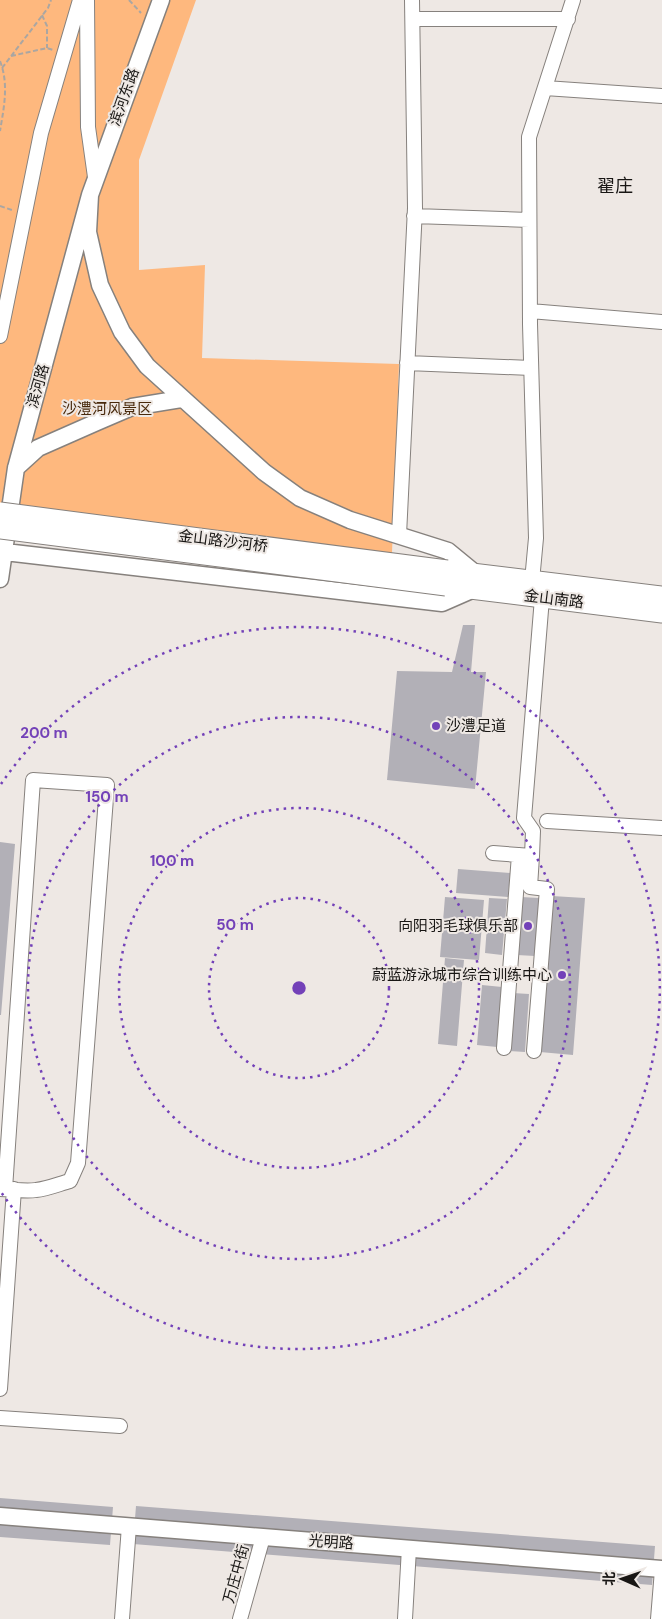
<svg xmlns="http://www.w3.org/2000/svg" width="662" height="1619" viewBox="0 0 662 1619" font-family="'DM Sans','Noto Sans SC',sans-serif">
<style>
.green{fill:#feb87e}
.building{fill:#b2b0b7}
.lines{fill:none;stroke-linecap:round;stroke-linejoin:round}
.minor-casing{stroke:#86817d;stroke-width:16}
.tertiary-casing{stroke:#86817d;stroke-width:19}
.secondary-casing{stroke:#86817d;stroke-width:21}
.path{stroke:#aaa6a2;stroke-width:2;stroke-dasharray:5 2.5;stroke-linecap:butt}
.minor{stroke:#fff;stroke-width:14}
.tertiary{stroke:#fff;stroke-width:16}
.secondary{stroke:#fff;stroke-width:19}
.secondary-bridge-casing{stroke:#86817d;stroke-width:21;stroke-linecap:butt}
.secondary-bridge{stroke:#fff;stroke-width:19}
.ring{fill:none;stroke:#7341b8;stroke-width:2.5;stroke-dasharray:2.5 5}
.poi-dot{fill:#7341b8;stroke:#eee8e4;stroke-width:2}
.labels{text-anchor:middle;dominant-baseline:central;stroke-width:4;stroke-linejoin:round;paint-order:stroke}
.street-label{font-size:15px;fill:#181614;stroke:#eee8e4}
.park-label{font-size:15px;fill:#48290b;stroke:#eee8e4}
.poi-label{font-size:15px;fill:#181614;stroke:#eee8e4;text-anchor:end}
.quarter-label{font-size:18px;fill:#181614;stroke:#eee8e4}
.centre{fill:#7341b8;stroke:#eee8e4;stroke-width:2.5}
.ring-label{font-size:15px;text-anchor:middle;font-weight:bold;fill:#7341b8;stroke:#eee8e4;stroke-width:4;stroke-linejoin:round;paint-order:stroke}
</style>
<rect width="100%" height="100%" fill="#eee8e4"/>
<path class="green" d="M 0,0 L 196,0 L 139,160 L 139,270 L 205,265 L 202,358 L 399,364 L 392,553 L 1,503 L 0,508 Z"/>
<path class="building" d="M 463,625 L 475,625 L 471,672 L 486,672 L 475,789 L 387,780 L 397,671 L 452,672 Z
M 0,842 L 15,844 L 1,1015 L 0,1015 Z
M 458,869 L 510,873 L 508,897 L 456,893 Z
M 552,896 L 585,898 L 573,1055 L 540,1052 Z
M 445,897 L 484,900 L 479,960 L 440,957 Z
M 521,897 L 539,898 L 535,956 L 517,955 Z
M 489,898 L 507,899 L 502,955 L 485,953 Z
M 445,958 L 464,960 L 457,1046 L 438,1044 Z
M 482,985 L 502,987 L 497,1047 L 477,1045 Z
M 513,993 L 529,994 L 525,1052 L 509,1051 Z
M 0,1498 L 113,1507 L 110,1545 L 0,1537 Z
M 136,1506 L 655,1546 L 652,1585 L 133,1544 Z"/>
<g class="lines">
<defs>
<path id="minor" d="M 87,0 L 88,127 L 95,177
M 414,19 L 568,19
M 545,88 L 662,96
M 414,216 L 529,220
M 530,311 L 662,322
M 0,336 L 41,133 L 80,0
M 407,363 L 531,368
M 399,535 L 415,208 L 412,0
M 532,581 L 536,538 L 530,324 L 529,137 L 573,0
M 547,821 L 662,828
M 493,853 L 532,856 L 533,831 L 524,818 L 542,598
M 532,856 L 530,887 L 547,889 L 534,1051
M 504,1048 L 519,855
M 0,1189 C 11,1189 25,1192 36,1190 C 47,1189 59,1184 70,1181 L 78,1163 L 107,785 L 33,780 L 5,1189
M 0,1389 L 14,1189
M 0,1418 L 120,1426
M 122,1619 L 129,1526
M 240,1619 L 263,1537
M 405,1619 L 409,1548
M 658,1619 L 662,1570"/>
<path id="tertiary" d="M 16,468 L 38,448 L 97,422 L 132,407 L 181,399
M 5,552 L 442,603 L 474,589 L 476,574 L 448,551 L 350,520 L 300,498 L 264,472 L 147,366 L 122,332 L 100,285 L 88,232 L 90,195
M 0,579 L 16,468 L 90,195 L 161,0
M 0,1516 L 662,1569"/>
<path id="secondary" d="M 447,570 L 662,596
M 446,586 L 662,613"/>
</defs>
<use href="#minor" class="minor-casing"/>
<use href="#tertiary" class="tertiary-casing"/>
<use href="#secondary" class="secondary-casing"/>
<path class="path" d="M 129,0 L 141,13
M 42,15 L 47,26 L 47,48
M 11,56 L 47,48 L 53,50
M 0,61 C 9,84 4,107 0,131
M 2,68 L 48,8 L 51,0
M 0,206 L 12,210"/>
<use href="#minor" class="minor"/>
<use href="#tertiary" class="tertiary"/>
<use href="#secondary" class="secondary"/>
<defs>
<path id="secondary-bridge" d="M 0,512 L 447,570
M 0,529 L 446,586"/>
</defs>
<use href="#secondary-bridge" class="secondary-bridge-casing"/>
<use href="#secondary-bridge" class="secondary-bridge"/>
</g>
<g class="ring">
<circle cx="299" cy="988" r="90"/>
<circle cx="299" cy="988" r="180"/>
<circle cx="299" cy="988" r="271"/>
<path d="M1 784A361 361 0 1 1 1 1192"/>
</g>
<g class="poi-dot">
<circle cx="436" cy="726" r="5"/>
<circle cx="528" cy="926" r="5"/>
<circle cx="562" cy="975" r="5"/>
</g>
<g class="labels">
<g class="street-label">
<text transform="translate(124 97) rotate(-70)">滨河东路</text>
<text transform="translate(38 386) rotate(-74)">滨河路</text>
<text transform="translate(223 541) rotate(7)">金山路沙河桥</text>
<text transform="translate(554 599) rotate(7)">金山南路</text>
<text transform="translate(331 1542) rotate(4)">光明路</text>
<text transform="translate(236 1574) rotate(-75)">万庄中街</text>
</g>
<g class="park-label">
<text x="107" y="409">沙澧河风景区</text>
</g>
<g class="poi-label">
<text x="446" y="726" text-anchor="start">沙澧足道</text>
<text x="518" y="926">向阳羽毛球俱乐部</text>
<text x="552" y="975">蔚蓝游泳城市综合训练中心</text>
</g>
<g class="quarter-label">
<text x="615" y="186">翟庄</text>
</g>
</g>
<circle cx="299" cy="988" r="8" class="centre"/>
<g class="ring-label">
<text x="44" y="738">200 m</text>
<text x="107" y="802">150 m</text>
<text x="172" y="866">100 m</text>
<text x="235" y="930">50 m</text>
</g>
<g transform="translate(622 1579) rotate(272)" stroke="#eee8e4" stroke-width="4" paint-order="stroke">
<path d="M0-4L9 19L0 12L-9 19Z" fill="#181614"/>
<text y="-8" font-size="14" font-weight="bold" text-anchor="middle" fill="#181614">北</text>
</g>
</svg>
